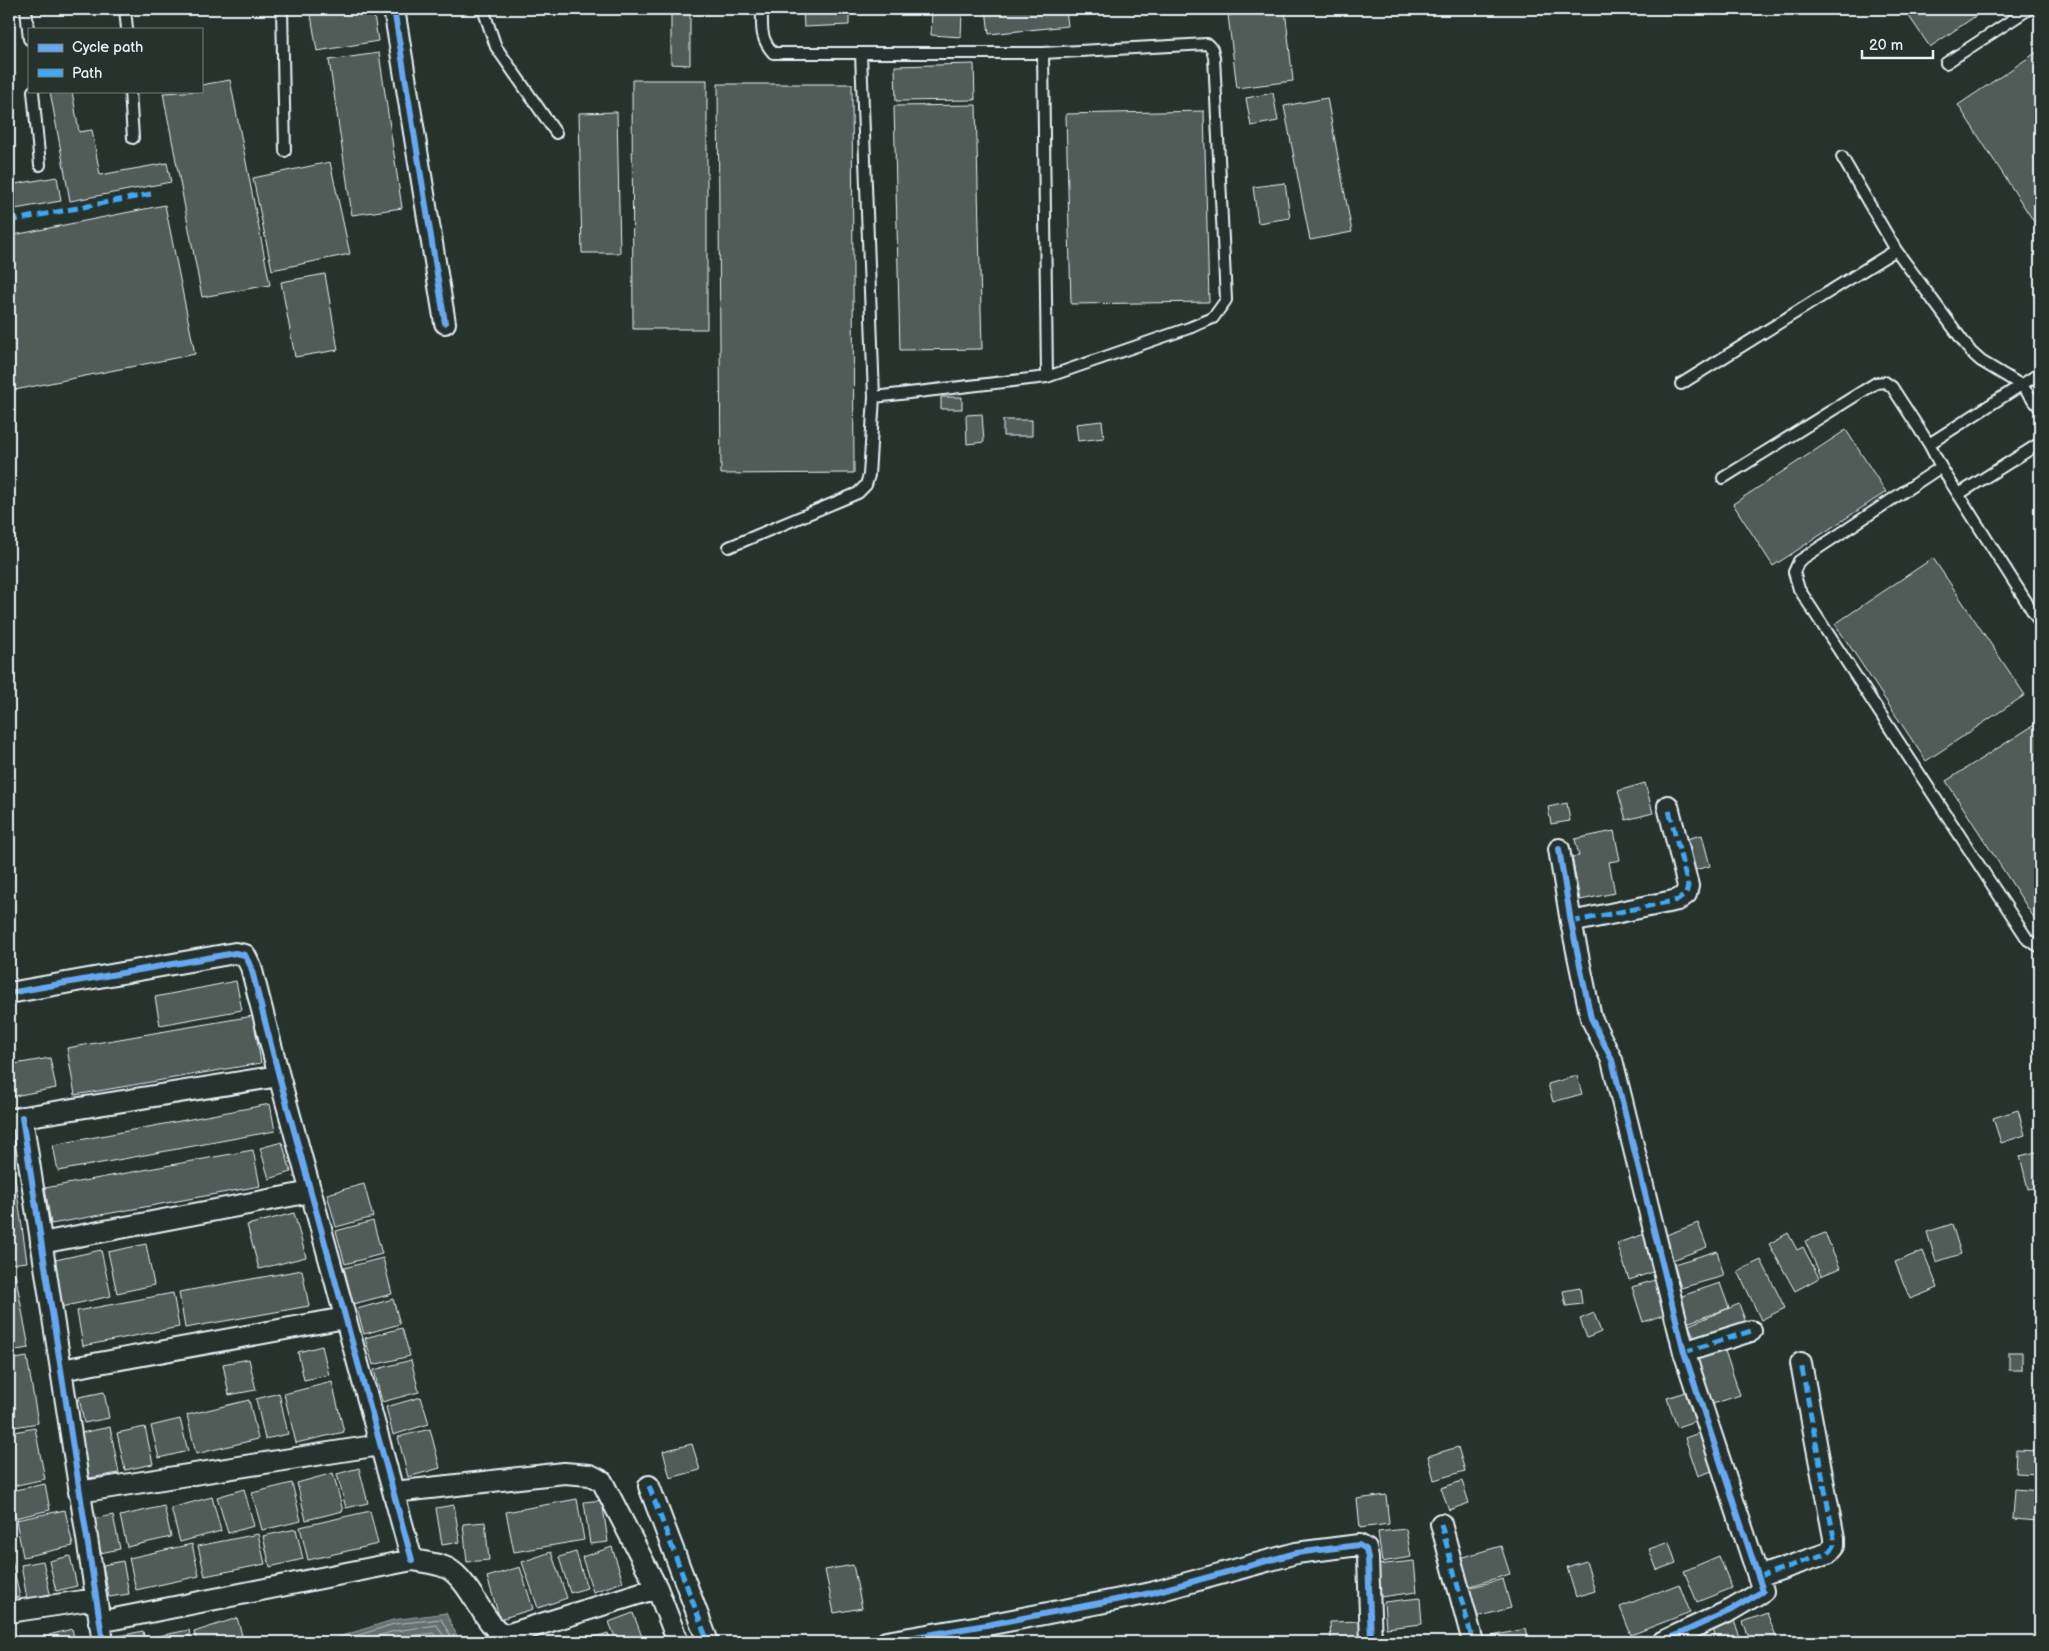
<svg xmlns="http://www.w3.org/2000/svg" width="2049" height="1651" viewBox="0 0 2049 1651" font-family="'Balsamiq Sans',sans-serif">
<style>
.water{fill:#636f6d;stroke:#98a3a5}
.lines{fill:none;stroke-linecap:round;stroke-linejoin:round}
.shore{stroke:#b3bdc0;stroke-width:1}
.building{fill:#505c59;stroke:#e8f1f8}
.service-casing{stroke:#e8f1f8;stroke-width:14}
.minor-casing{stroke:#e8f1f8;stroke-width:24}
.service{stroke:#26332d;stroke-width:10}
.minor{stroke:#26332d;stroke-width:20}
.quiet{stroke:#3fa9f5;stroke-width:5;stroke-dasharray:10 5;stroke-linecap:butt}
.cycleway-casing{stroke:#26332d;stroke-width:9}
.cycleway{stroke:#66a8f1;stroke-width:6}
</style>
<rect width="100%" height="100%" fill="#26332d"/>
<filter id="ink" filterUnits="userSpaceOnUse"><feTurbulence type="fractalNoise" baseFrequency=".02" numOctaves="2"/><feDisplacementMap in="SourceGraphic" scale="10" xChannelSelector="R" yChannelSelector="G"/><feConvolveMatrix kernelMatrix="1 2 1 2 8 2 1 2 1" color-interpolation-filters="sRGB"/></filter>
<g filter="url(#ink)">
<path class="water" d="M 446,1613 L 460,1642 L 322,1642 L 393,1620 Z"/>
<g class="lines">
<path class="shore" d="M 337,1642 L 394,1624 L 441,1619 L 454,1642
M 356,1642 L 395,1631 L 437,1625 L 447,1642
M 382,1642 L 396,1638 L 433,1633 L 439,1642"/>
</g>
<path class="building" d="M 310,9 L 373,9 L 378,41 L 317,51 Z
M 671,9 L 690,9 L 690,65 L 671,64 Z
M 803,9 L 849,9 L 849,25 L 804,27 Z
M 986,9 L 1066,9 L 1068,26 L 989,34 Z
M 1285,9 L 1293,81 L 1237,88 L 1228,15 Z
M 1904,9 L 1986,9 L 1930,47 Z
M 932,10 L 962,12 L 961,37 L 931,35 Z
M 2040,50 L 2040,231 L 1958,105 Z
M 379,53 L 402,208 L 352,215 L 329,60 Z
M 974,64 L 975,100 L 896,101 L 895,66 Z
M 230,80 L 270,285 L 202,297 L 163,93 L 201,91 L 201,85 Z
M 632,80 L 707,80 L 707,329 L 633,329 Z
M 718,84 L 852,84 L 854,473 L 721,474 Z
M 50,91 L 72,91 L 79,132 L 92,130 L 100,175 L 167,163 L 171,182 L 70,201 Z
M 1273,93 L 1278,121 L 1251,126 L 1246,98 Z
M 1327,98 L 1352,232 L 1310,240 L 1284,106 Z
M 976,105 L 982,349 L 900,350 L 894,106 Z
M 1204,111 L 1209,302 L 1071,304 L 1066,114 Z
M 617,112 L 620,253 L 582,253 L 579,113 Z
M 330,162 L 350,254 L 272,270 L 253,178 Z
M 57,177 L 61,201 L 9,210 L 9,185 Z
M 1285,183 L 1290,218 L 1258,223 L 1253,187 Z
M 165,205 L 195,354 L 15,390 L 9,357 L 9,236 Z
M 325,274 L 338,350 L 295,357 L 281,282 Z
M 941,397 L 962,397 L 962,409 L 941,409 Z
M 982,414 L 984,442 L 967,444 L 966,415 Z
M 1003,420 L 1032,420 L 1032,436 L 1003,436 Z
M 1102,421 L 1104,438 L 1078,441 L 1076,424 Z
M 1846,430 L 1886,492 L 1773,566 L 1733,504 Z
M 1933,558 L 2025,695 L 1926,761 L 1835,624 Z
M 2039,722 L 2040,724 L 2040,927 L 1946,781 Z
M 1645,783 L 1653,813 L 1626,820 L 1618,791 Z
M 1567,803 L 1570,821 L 1551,824 L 1548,807 Z
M 1614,831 L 1620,860 L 1609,862 L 1615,893 L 1580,900 L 1572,857 L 1579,856 L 1575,839 Z
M 1702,835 L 1710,866 L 1695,870 L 1686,839 Z
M 236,981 L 242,1010 L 160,1025 L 155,997 Z
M 253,1016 L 261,1063 L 75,1095 L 67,1048 Z
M 50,1058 L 56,1088 L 9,1097 L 9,1065 Z
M 1577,1076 L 1582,1094 L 1553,1102 L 1548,1084 Z
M 270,1104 L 275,1131 L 58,1171 L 53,1145 Z
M 2018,1110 L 2025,1135 L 2001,1143 L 1993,1118 Z
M 282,1142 L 291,1172 L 269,1179 L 260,1148 Z
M 9,1143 L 10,1143 L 27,1262 L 9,1264 Z
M 253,1150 L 260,1186 L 51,1224 L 45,1188 Z
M 2040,1151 L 2040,1187 L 2028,1189 L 2020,1156 Z
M 364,1184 L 373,1217 L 336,1227 L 327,1194 Z
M 294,1213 L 306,1257 L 259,1269 L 247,1225 Z
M 373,1221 L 382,1254 L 345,1264 L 336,1231 Z
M 1698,1223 L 1707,1247 L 1670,1261 L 1661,1237 Z
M 1952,1224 L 1961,1254 L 1936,1262 L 1927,1232 Z
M 1788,1233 L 1797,1250 L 1803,1247 L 1819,1278 L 1795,1291 L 1769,1244 Z
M 1825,1233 L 1840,1268 L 1821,1276 L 1805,1241 Z
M 1645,1234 L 1656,1271 L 1629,1280 L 1617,1243 Z
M 146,1244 L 154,1285 L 117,1293 L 108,1252 Z
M 101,1250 L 111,1296 L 61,1307 L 51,1261 Z
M 1717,1251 L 1724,1276 L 1681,1288 L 1674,1264 Z
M 1923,1251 L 1938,1288 L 1910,1299 L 1895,1262 Z
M 383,1258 L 392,1294 L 353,1304 L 344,1268 Z
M 1761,1260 L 1785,1308 L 1761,1320 L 1738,1271 Z
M 302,1270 L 309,1306 L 185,1328 L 179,1292 Z
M 15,1273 L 29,1348 L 9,1351 L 9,1274 Z
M 1655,1280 L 1666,1314 L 1643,1322 L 1632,1287 Z
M 1720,1283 L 1729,1308 L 1687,1323 L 1679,1297 Z
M 1580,1288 L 1582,1304 L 1566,1306 L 1563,1291 Z
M 173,1293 L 179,1327 L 83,1346 L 77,1311 Z
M 393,1299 L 400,1324 L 364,1334 L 357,1309 Z
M 1739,1304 L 1747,1325 L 1697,1345 L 1689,1325 Z
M 1594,1313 L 1601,1332 L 1587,1338 L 1580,1319 Z
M 402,1328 L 410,1356 L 373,1365 L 365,1338 Z
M 1723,1345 L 1740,1395 L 1707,1406 L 1690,1357 Z
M 322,1346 L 329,1375 L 304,1380 L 298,1352 Z
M 2009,1352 L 2022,1352 L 2022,1370 L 2009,1370 Z
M 27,1357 L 38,1423 L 9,1428 L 9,1360 Z
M 249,1359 L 256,1390 L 229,1395 L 223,1364 Z
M 411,1360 L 419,1392 L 382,1402 L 374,1370 Z
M 332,1382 L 344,1432 L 296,1443 L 284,1394 Z
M 104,1392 L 109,1418 L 84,1423 L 79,1397 Z
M 1685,1392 L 1695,1421 L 1677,1427 L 1667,1398 Z
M 279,1393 L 288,1434 L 265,1439 L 256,1399 Z
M 421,1397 L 429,1424 L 393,1435 L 386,1407 Z
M 249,1400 L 258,1439 L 196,1454 L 187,1415 Z
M 180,1419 L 188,1451 L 159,1458 L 151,1426 Z
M 110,1427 L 119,1473 L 89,1478 L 81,1433 Z
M 145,1427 L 153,1464 L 125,1470 L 117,1433 Z
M 35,1428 L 45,1479 L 13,1486 L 9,1464 L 9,1433 Z
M 430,1429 L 440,1468 L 408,1477 L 398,1437 Z
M 1699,1433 L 1712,1471 L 1698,1476 L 1685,1438 Z
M 692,1444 L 700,1470 L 670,1478 L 663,1451 Z
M 1458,1447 L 1465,1471 L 1434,1480 L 1428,1456 Z
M 2016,1450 L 2040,1451 L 2040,1474 L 2015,1473 Z
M 359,1468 L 368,1503 L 346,1508 L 337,1474 Z
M 333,1473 L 343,1511 L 306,1520 L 297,1483 Z
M 1462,1481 L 1469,1503 L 1449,1510 L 1441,1488 Z
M 292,1483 L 301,1521 L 262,1530 L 252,1493 Z
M 45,1484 L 50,1510 L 15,1518 L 10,1491 Z
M 244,1489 L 254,1526 L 228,1533 L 217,1497 Z
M 2015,1489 L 2040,1491 L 2038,1521 L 2013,1519 Z
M 1386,1495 L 1389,1524 L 1360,1528 L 1357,1499 Z
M 212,1497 L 221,1531 L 180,1542 L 171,1508 Z
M 577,1499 L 584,1540 L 514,1552 L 506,1512 Z
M 602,1500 L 608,1542 L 590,1544 L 584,1502 Z
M 454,1505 L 460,1542 L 442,1545 L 436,1508 Z
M 164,1506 L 171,1537 L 127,1547 L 120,1516 Z
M 65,1510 L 73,1546 L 23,1557 L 16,1520 Z
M 370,1511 L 378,1544 L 308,1560 L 300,1527 Z
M 113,1515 L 120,1549 L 100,1553 L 93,1519 Z
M 485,1522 L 489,1560 L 467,1562 L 463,1524 Z
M 296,1529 L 303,1559 L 270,1567 L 263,1536 Z
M 1406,1529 L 1411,1557 L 1382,1562 L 1378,1532 Z
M 258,1534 L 265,1564 L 205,1576 L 198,1546 Z
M 1669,1542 L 1676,1563 L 1657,1570 L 1649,1549 Z
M 192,1544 L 199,1576 L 136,1590 L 129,1558 Z
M 1501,1546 L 1510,1574 L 1467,1587 L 1459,1558 Z
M 612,1547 L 623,1582 L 593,1592 L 582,1557 Z
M 551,1552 L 567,1598 L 538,1608 L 522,1562 Z
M 576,1552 L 587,1588 L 570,1593 L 559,1557 Z
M 70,1556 L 77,1586 L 56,1591 L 49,1561 Z
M 1719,1556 L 1732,1588 L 1697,1602 L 1684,1571 Z
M 12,1560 L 20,1597 L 9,1599 L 9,1561 Z
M 43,1561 L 50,1594 L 27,1599 L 21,1565 Z
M 123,1561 L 129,1594 L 109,1597 L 103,1565 Z
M 1414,1561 L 1417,1592 L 1380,1597 L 1376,1565 Z
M 1586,1561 L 1595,1591 L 1576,1597 L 1567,1567 Z
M 853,1565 L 862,1608 L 834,1613 L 825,1570 Z
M 520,1567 L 533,1609 L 500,1619 L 487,1577 Z
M 1503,1579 L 1511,1608 L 1472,1618 L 1464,1589 Z
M 1679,1584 L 1690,1612 L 1631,1635 L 1620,1607 Z
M 1420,1598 L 1422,1624 L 1386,1628 L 1384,1602 Z
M 633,1613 L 644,1642 L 617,1642 L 609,1622 Z
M 1767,1613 L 1778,1641 L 1751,1642 L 1743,1622 Z
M 237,1618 L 244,1642 L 197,1642 L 194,1632 Z
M 1362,1621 L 1363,1642 L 1331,1642 L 1330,1622 Z
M 1734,1621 L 1742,1642 L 1717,1642 L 1713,1629 Z
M 72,1629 L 75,1642 L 50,1642 L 49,1635 Z
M 1525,1629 L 1528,1642 L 1484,1642 L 1483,1638 Z
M 189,1630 L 191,1642 L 149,1642 L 148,1638 Z
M 143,1631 L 145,1642 L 111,1642 L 110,1638 Z
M 608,1633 L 611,1642 L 582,1642 L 582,1641 Z
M 575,1635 L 577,1642 L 554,1642 Z"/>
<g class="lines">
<defs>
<path id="service" d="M 26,9 L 29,39
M 125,9 L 127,29
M 282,9 L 285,151
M 483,9 L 496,47 L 556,133
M 762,9 C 762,28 760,38 773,53 L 1043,53 L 1207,44 L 1212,49 L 1214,57 L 1226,300 L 1213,318 L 1189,328 L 1047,377 L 1043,53
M 861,54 L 874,397 L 1047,377
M 1946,63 L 2029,9
M 33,91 L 40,165
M 130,91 L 133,138
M 1842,157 L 1896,250 L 1971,352 L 1981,361 L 2021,385 L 2040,408
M 1681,384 L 1896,250
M 1929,444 L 2040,373
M 1941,467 L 1799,561 L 1794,572 L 1799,589 L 2028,940 L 2040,947
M 1723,478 L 1876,383 L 1885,382 L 1892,387 L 1929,444 L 1941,467 L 2040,623
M 1959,494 L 2040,443
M 729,547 L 858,493 L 866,485 L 869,475 L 874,397"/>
<path id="minor" d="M 394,9 L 445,323
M 1559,849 L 1571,922 L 1591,1018 L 1612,1060 L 1684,1352 L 1763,1591 L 1731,1610 L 1662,1642
M 1571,922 L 1678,900 L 1686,894 L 1688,886 L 1668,806
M 9,993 L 235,953 L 245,955 L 251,967 L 279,1076 L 412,1560
M 22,1117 L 103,1642
M 11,1119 L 279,1076
M 41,1243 L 311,1192
M 1684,1352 L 1751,1331
M 61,1370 L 345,1318
M 649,1486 L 708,1642
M 79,1492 L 380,1445
M 394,1492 L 564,1473 L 590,1475 L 602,1481 L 657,1588 L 678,1642
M 1441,1524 L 1473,1642
M 1758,1577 L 1828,1553 L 1834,1546 L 1834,1538 L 1801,1363
M 9,1612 L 96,1599
M 99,1622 L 412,1560 C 423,1562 437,1563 447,1568 C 472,1581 485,1630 506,1635 L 657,1588
M 886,1642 L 992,1624 L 1151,1593 L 1296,1553 L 1359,1545 L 1366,1549 L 1368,1558 L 1371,1642"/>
</defs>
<use href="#service" class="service-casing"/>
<use href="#minor" class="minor-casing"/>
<use href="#service" class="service"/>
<use href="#minor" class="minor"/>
<path class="quiet" d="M 9,221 L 151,194
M 1571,922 L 1678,900 L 1686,894 L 1688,886 L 1668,806
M 1684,1352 L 1751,1331
M 649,1486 L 708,1642
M 1441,1524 L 1473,1642
M 1758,1577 L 1828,1553 L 1834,1546 L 1834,1538 L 1801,1363"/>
<defs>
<path id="cycleway" d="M 394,9 L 445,323
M 1559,849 L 1571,922 L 1591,1018 L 1612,1060 L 1684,1352 L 1763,1591 L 1731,1610 L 1662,1642
M 9,993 L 235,953 L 245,955 L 251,967 L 279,1076 L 412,1560
M 22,1117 L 103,1642
M 886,1642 L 992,1624 L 1151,1593 L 1296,1553 L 1359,1545 L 1366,1549 L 1368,1558 L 1371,1642"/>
</defs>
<use href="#cycleway" class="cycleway-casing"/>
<use href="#cycleway" class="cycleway"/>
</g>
</g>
<rect width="2049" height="1651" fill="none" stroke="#26332d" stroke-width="30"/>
<rect x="15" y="15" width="2019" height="1621" fill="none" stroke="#e8f1f8" stroke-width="2" filter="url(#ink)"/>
<rect x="28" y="28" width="175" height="65" fill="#26332d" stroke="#747f7e"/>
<rect x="38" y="44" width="25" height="8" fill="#66a8f1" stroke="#747f7e"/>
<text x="72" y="52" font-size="15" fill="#e8f1f8">Cycle path</text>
<rect x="38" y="69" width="25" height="8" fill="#3fa9f5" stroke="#747f7e"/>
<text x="72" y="78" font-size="15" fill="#e8f1f8">Path</text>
<path d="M1862 50v8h71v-8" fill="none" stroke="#e8f1f8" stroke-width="2.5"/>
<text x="1869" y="50" font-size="15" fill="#e8f1f8" stroke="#26332d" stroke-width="4" paint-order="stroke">20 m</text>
</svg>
